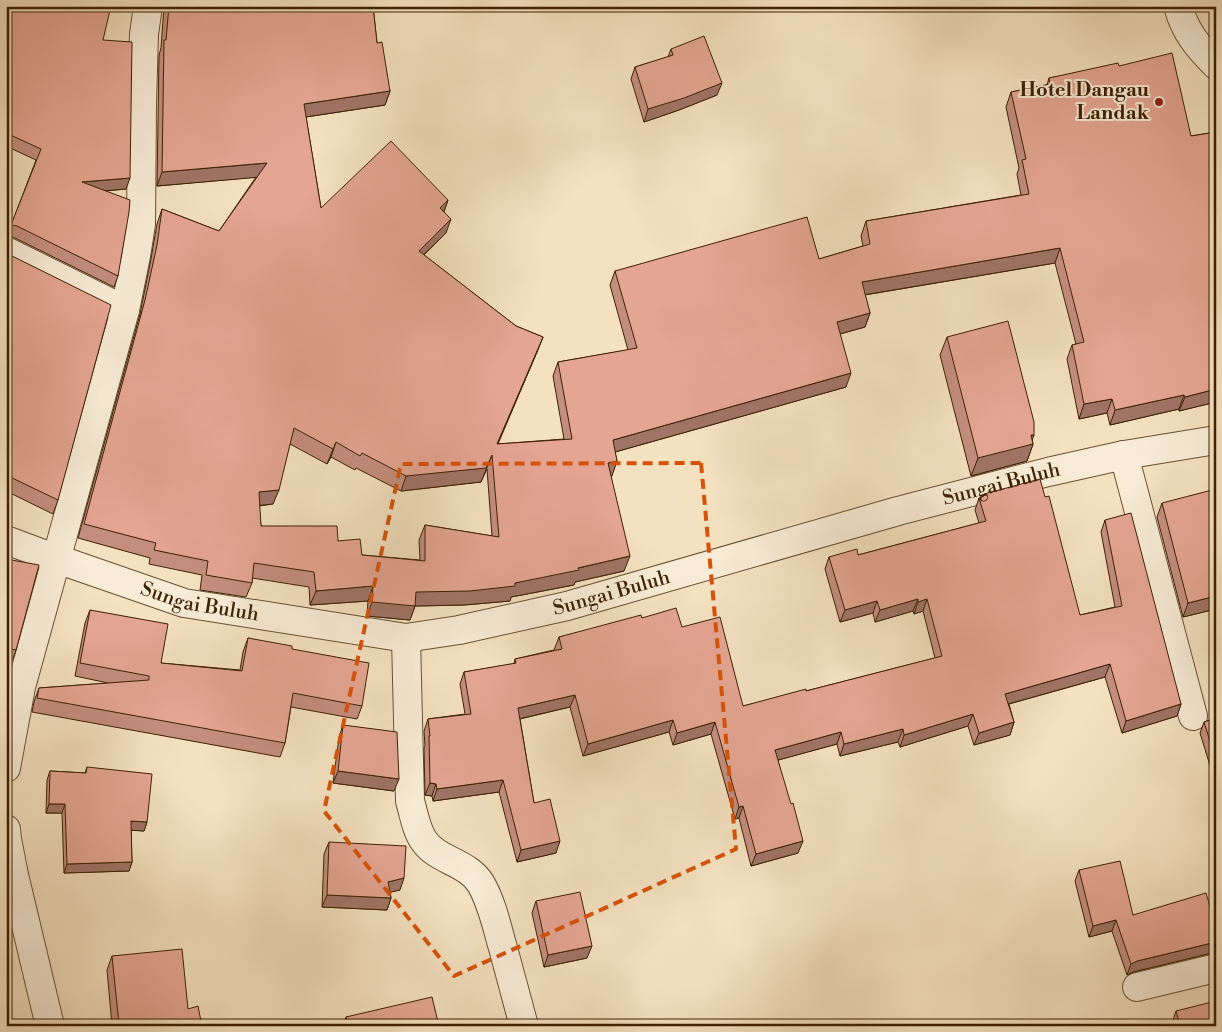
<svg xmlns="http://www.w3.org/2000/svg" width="1222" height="1032" viewBox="0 0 1222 1032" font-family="'Libre Bodoni',serif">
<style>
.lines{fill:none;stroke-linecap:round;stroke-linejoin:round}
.street-casing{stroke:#6a5132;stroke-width:30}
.street{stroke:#f8ecd6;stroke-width:28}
.wall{fill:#c48e7e;stroke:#3c2102;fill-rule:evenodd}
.shaded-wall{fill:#a07466;stroke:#3c2102}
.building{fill:#e4a592;stroke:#3c2102;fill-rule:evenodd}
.marked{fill:none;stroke:#d7530b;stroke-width:4;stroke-dasharray:10 6;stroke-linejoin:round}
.poi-dot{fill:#8f2418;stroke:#f8ecd6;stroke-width:2}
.labels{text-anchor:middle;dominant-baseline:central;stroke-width:4;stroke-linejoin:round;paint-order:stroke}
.poi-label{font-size:20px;font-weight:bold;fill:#3c2102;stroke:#f8ecd6;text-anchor:end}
.street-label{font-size:20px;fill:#3c2102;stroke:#f8ecd6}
</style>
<rect width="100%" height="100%" fill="#f4e1c0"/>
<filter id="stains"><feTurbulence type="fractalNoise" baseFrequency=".004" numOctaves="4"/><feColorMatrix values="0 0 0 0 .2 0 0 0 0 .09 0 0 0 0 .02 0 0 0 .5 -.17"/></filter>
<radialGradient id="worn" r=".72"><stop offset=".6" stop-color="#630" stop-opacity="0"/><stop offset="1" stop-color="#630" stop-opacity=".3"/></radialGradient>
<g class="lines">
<defs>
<g id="street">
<path d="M 1178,6 C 1185,32 1198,47 1216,65"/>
<path d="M 6,251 L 125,310"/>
<path d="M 1124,455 L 1193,716"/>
<path id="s1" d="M 6,540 L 57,559 L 184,603 L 406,638 L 459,630 L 567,606 L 898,511 L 1048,472 L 1124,455 L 1216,440"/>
<path d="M 406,638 L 410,801 C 414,814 416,830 424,841 C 438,861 468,862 481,884 C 492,903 497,927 503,948 C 510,974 517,1000 524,1026"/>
<path d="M 6,768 L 21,687 L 125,310 L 136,256 L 141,224 L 142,103 L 144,34 L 148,6"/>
<path d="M 6,829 L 7,839 L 14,875 L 50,1026"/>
<path d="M 1137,987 L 1216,968"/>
</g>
</defs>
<use href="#street" class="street-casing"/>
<use href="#street" class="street"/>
</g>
<path class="wall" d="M 6,6 L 103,40 L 126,189 L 105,191 L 118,276 L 114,287 L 13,237 L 7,236 L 36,160 L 6,146 Z
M 164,6 L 373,6 L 377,43 L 390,91 L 385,105 L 306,117 L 321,208 L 448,200 L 444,212 L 446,233 L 424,255 L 516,326 L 543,337 L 537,352 L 498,444 L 564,439 L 553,376 L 558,362 L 628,350 L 610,285 L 615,271 L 819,259 L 863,246 L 861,236 L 866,221 L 1021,195 L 1017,174 L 1019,168 L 1006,107 L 1011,92 L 1047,85 L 1049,78 L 1119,66 L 1191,136 L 1216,132 L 1216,402 L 1179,411 L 1179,409 L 1110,425 L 1107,413 L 1079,419 L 1067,359 L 1072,345 L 1076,344 L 1055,263 L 865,295 L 870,313 L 865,327 L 840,334 L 846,387 L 615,452 L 617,461 L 611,476 L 624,571 L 575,582 L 574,585 L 511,597 L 510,601 L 464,605 L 415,606 L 410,620 L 367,616 L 368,601 L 310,605 L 309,587 L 252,578 L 252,583 L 246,597 L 200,590 L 202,575 L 149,564 L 150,558 L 78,538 L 140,314 L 151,259 L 157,224 L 162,209 L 219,231 L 256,177 L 157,186 L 159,55 L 161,48 ZM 290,444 L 327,464 L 331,457 L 355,470 L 356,468 L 401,491 L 481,482 L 487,469 L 492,536 L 425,525 L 419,540 L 420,560 L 362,555 L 338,541 L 261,526 L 259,506 L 273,504 Z
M 671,49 L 717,95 L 679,110 L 644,122 L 631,79 L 635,67 L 668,57 Z
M 6,253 L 58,500 L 53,514 L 6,491 Z
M 947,337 L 1034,435 L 1032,439 L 1033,444 L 1027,461 L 971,476 L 940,355 Z
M 984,494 L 1080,615 L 1115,607 L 1101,532 L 1105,520 L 1181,704 L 1177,716 L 1122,733 L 1105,677 L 1009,704 L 1014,722 L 1010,735 L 974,745 L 968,726 L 900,747 L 898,742 L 840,756 L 837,744 L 778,760 L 798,853 L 751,866 L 739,818 L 735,819 L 711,734 L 673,745 L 669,732 L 583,756 L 570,707 L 520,719 L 534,803 L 556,853 L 517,862 L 499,792 L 433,801 L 432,796 L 425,795 L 424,748 L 425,746 L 424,731 L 428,719 L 465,714 L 460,684 L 464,672 L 514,664 L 515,659 L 554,650 L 559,637 L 642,618 L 682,627 L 743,706 L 806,691 L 935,658 L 923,611 L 914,614 L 913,611 L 875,622 L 873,613 L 840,622 L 825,569 L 829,557 L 858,555 L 979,523 L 975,510 L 979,498 L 983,497 Z
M 1162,503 L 1216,609 L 1183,617 L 1157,517 Z
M 6,559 L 16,650 L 11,664 L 6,663 Z
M 90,610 L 161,663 L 240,670 L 243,652 L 248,638 L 292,649 L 362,706 L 357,719 L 291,707 L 285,743 L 280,757 L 32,712 L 34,702 L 39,688 L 108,683 L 75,676 L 85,623 Z
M 1216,718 L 1216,785 L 1200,733 L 1204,722 Z
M 343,725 L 394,791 L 333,783 L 339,737 Z
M 87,767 L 147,822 L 144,831 L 131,830 L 132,862 L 129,871 L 64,873 L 62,813 L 46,813 L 47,780 L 50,771 L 85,773 Z
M 329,842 L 400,890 L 390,892 L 391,898 L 387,910 L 322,907 L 324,854 Z
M 1079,870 L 1133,915 L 1213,916 L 1216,915 L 1216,953 L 1212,953 L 1133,972 L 1127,975 L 1112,931 L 1089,937 L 1075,881 Z
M 536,901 L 587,958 L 544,967 L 532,913 Z
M 112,956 L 188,1009 L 112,1025 L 107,970 Z
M 1176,1011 L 1216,1026 L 1172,1026 L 1172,1023 Z
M 346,1017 L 439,1026 L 343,1026 Z"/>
<path class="shaded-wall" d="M 722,83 L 717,95 L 679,110 L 644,122 L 648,109 Z
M 390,91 L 385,105 L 299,118 L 304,104 Z
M 267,163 L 261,177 L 157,186 L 162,172 Z
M 130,178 L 126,189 L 78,193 L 82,182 Z
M 448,200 L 443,214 L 440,208 Z
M 451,219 L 446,233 L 413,265 L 419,251 Z
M 1060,248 L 1055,263 L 857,296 L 862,282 Z
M 870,313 L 865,327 L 832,336 L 837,322 Z
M 543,337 L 537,352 L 491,458 L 497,444 Z
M 851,373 L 846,387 L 608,454 L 613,440 Z
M 1216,389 L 1216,402 L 1179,411 L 1185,397 Z
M 1184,395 L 1179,409 L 1110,425 L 1115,410 Z
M 1112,399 L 1107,413 L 1079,419 L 1084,404 Z
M 1031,435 L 1034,435 L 1030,445 L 1033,444 L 1027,461 L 971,476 L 978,458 Z
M 336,442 L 331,457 L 327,464 L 333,449 Z
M 492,455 L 481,482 L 401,491 L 406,476 Z
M 617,461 L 612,476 L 603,477 L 608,463 Z
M 279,490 L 273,504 L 253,506 L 259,492 Z
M 630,556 L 624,571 L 575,582 L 574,585 L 511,597 L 510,601 L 464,605 L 415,606 L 410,620 L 367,616 L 372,602 L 416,592 L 515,583 Z
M 373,586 L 368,601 L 310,605 L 316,591 Z
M 1216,596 L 1216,609 L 1183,617 L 1188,603 Z
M 918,599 L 913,611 L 875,622 L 880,610 Z
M 927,599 L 923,611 L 914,614 L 918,602 Z
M 877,601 L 873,613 L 840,622 L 845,610 Z
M 1110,664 L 1105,677 L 1001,706 L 1005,694 Z
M 575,695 L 570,707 L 514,720 L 518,708 Z
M 1181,704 L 1177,716 L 1122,733 L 1126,721 Z
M 973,714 L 968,726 L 900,747 L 904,735 Z
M 673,720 L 669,732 L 583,756 L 588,744 Z
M 715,722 L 711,734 L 673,745 L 677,733 Z
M 1014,722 L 1010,735 L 974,745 L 979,733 Z
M 903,729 L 898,742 L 840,756 L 844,744 Z
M 841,732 L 837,744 L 771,762 L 775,750 Z
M 338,771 L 399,779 L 394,791 L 333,783 Z
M 503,780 L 499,792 L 433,801 L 437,789 Z
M 430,783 L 436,784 L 432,796 L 425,795 Z
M 49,804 L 65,804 L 62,813 L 46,813 Z
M 743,806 L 739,818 L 735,819 L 739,807 Z
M 131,821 L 147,822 L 144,831 L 128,830 Z
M 560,841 L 556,853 L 517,862 L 521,850 Z
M 803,841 L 798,853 L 751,866 L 756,854 Z
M 132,862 L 129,871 L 64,873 L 67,864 Z
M 404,878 L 400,890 L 383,894 L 388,882 Z
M 327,895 L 391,898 L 387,910 L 322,907 Z
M 1116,920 L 1112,931 L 1089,937 L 1093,926 Z
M 1216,942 L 1216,953 L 1212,953 L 1133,972 L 1127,975 L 1131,964 L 1137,961 Z
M 592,946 L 587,958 L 544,967 L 548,955 Z"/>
<path class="building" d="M 6,6 L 111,6 L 103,40 L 132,42 L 130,178 L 82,182 L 130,200 L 129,212 L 118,276 L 17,226 L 11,225 L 41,149 L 6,133 Z
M 169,6 L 373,6 L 377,43 L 382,42 L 390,91 L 304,104 L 321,208 L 391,141 L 448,200 L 440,208 L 451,219 L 419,251 L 516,326 L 543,337 L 497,444 L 572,439 L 558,362 L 637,348 L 615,271 L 807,217 L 819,259 L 870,244 L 866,221 L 1029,194 L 1022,160 L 1026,159 L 1011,92 L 1050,84 L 1049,78 L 1118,63 L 1119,66 L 1172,53 L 1191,136 L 1216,132 L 1216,389 L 1185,397 L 1184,395 L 1115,410 L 1112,399 L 1084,404 L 1072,345 L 1084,342 L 1060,248 L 862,282 L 870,313 L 837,322 L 851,373 L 613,440 L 617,461 L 608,463 L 630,556 L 578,568 L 579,570 L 515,583 L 515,586 L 470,591 L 416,592 L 415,606 L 372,602 L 373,586 L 316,591 L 314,572 L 254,563 L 252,583 L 206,575 L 208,561 L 154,550 L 156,543 L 84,524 L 145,300 L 157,245 L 162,209 L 219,231 L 267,163 L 162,172 L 164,40 L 166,40 ZM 294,428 L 333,449 L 336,442 L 360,456 L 362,453 L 406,476 L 486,468 L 492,455 L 499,537 L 425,525 L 425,561 L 362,555 L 360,539 L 338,541 L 337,526 L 261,526 L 259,492 L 279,490 Z
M 704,36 L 722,83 L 684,98 L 648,109 L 635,67 L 673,55 L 671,49 Z
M 6,253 L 111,305 L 58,500 L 6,475 L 6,454 L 11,443 L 6,440 Z
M 1008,321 L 1034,422 L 1034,435 L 1031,435 L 1033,444 L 978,458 L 947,337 Z
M 1040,479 L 1045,497 L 1049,496 L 1080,615 L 1122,606 L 1105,520 L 1131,513 L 1181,704 L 1126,721 L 1110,664 L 1005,694 L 1014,722 L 979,733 L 973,714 L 904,735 L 903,729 L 844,744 L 841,732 L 775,750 L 791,804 L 793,803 L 803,841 L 756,854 L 743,806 L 739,807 L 715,722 L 677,733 L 673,720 L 588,744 L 575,695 L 518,708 L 534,803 L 550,799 L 560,841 L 521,850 L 503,780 L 437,789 L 436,784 L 430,783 L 429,736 L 430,736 L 428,719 L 471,714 L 464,672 L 516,663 L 515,659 L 562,649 L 559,637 L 641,615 L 642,618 L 676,608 L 682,627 L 720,617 L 743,706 L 806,689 L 806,691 L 942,656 L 927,599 L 918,602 L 918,599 L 880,610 L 877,601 L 845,610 L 829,557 L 857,549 L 858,555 L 986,521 L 979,498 L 984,496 L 984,494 Z
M 1216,489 L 1216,596 L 1188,603 L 1162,503 Z
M 6,559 L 39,565 L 16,650 L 6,648 Z
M 90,610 L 168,624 L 161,663 L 242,671 L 248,638 L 292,646 L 292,649 L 369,663 L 362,706 L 293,693 L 285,743 L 37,698 L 39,688 L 149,680 L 149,676 L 80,663 Z
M 1216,718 L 1216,760 L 1204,722 Z
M 343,725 L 397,732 L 399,779 L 338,771 Z
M 87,767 L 152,774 L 147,822 L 131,821 L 132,862 L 67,864 L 65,804 L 49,804 L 50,771 L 86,773 Z
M 329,842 L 406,846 L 404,878 L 388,882 L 391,898 L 327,895 Z
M 1120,861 L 1133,915 L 1206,893 L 1213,916 L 1216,915 L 1216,942 L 1137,961 L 1131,964 L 1116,920 L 1093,926 L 1079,870 Z
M 580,892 L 592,946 L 548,955 L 536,901 Z
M 182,949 L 188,1009 L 198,1006 L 202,1026 L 112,1026 L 119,1024 L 112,956 Z
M 432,997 L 439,1026 L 348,1026 L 346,1017 Z
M 1216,1001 L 1216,1026 L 1180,1026 L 1176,1011 Z"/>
<path class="marked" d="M 701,463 L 736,849 L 454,976 L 324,811 L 401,464 Z"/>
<circle class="poi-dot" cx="1159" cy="102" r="5"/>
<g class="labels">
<g class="poi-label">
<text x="1149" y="90">Hotel Dangau<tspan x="1149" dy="23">Landak</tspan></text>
</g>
<g class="street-label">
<text stroke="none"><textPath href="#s1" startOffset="1029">Sungai Buluh</textPath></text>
<text stroke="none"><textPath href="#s1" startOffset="624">Sungai Buluh</textPath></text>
<text stroke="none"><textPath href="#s1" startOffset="204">Sungai Buluh</textPath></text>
</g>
</g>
<rect width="1222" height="1032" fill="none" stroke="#f4e1c0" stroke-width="25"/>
<rect x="8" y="8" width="1207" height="1017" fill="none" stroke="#3c2102" stroke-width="2.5"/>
<rect x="12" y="12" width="1197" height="1007" fill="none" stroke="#3c2102"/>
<rect width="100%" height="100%" filter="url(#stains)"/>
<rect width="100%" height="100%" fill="url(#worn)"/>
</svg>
